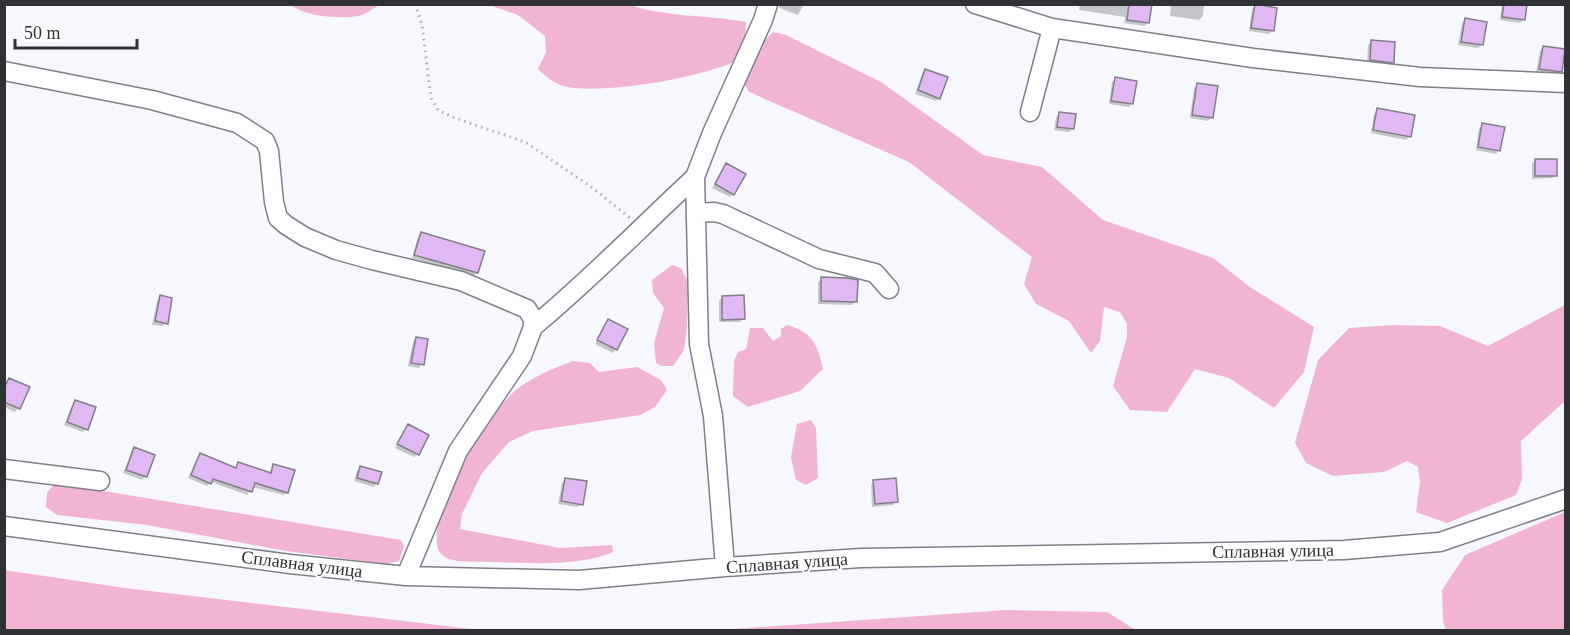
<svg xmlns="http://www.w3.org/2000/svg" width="1570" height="635" viewBox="0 0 1570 635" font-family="'Times New Roman',serif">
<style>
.green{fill:#f2b4d5}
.shadow{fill:#0003}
.building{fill:#dfb8f4;stroke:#827e84;stroke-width:1.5}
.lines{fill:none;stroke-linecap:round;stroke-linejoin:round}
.minor-casing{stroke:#7f8087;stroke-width:21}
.path{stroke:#aeafb4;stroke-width:3;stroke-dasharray:1.5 4.5;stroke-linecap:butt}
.minor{stroke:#fff;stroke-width:18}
.labels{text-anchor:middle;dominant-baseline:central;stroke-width:4.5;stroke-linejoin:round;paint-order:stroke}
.street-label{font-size:18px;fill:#303134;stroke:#fff}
</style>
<rect width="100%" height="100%" fill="#f7f8fe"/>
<path class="green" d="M 291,5 L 380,5 C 373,8 366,14 359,16 C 340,19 306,17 291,5 Z
M 489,5 L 630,5 C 664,17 709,15 746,22 L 745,39 L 734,62 C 696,78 616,92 574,88 C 559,87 548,79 538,69 L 546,52 L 545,36 L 518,15 Z
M 773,32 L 786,35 L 881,82 L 983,155 L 1042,167 L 1103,220 L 1213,258 L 1250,287 L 1314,327 L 1304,372 L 1274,408 L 1229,378 L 1195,369 L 1167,412 L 1130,410 L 1113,386 L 1127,337 L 1127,324 L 1120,312 L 1104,307 L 1100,341 L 1091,353 L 1069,321 L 1036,304 L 1024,284 L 1032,257 L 909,162 L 749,92 L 744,84 L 765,40 Z
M 672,265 L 681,268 L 688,282 L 687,329 L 684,350 L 673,366 L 662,366 L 656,363 L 654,343 L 664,308 L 653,293 L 652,280 Z
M 1565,305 L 1565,401 L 1521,441 L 1522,479 L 1516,495 L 1447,523 L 1416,512 L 1420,482 L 1418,467 L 1407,461 L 1384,472 L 1333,476 L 1306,463 L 1295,443 L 1318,360 L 1349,328 L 1394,325 L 1440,326 L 1488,346 Z
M 787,325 C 813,333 817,343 823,369 L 800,391 L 748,407 L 733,396 L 734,361 L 738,352 L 746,349 L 750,328 L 763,328 L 773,341 L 781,336 L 781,329 Z
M 573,361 L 590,363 L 599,372 L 637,367 L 661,380 L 667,390 L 655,407 L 640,415 L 533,431 L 509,442 L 482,473 L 462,514 L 460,529 L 560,548 L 612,545 L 613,552 C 580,567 526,563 490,562 C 478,561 465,563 453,560 C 447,559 442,556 439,551 C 423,518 490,411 516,390 C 532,377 554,368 573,361 Z
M 811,420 L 816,428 L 818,478 L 806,485 L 796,480 L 791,457 L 797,424 Z
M 55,483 L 401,540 L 404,546 L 399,561 L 386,564 L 286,551 L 147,525 L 57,515 L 46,507 L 47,493 Z
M 1565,512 L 1565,630 L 1446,630 L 1443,621 L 1442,590 L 1465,555 Z
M 4,570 L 125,588 L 480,630 L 5,630 Z
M 1006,610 L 1107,612 L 1136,630 L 719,630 Z"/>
<path class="shadow" d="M 780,4 L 804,4 L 798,15 L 779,8 Z
M 1080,4 L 1151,4 L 1148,23 L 1144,26 L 1124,23 L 1125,17 L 1079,10 Z
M 1171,4 L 1204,4 L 1203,16 L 1199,20 L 1170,16 Z
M 1502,4 L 1526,4 L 1523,20 L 1520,23 L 1500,20 Z
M 1256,6 L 1272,31 L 1269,34 L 1249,31 L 1252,9 Z
M 1465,20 L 1482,45 L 1478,48 L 1458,45 L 1462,23 Z
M 1372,41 L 1392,62 L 1389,66 L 1367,63 L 1368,45 Z
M 1544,47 L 1561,71 L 1557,74 L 1536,72 L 1540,51 Z
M 926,71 L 939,98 L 936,101 L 915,94 L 922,74 Z
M 1115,79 L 1132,103 L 1129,107 L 1109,104 L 1112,82 Z
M 1198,85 L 1212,117 L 1208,121 L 1190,118 L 1194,88 Z
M 1378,110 L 1410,136 L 1406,140 L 1371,133 L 1374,114 Z
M 1060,114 L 1072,129 L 1069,132 L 1054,130 L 1056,117 Z
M 1483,125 L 1499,150 L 1496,154 L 1476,150 L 1479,128 Z
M 1535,160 L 1556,175 L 1552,178 L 1532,179 L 1532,164 Z
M 727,165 L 733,194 L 730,197 L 712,188 Z
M 422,234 L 483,252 L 477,273 L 473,276 L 412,258 L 418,237 Z
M 822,279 L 856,301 L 852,305 L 818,304 L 818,282 Z
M 160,297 L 166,323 L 163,326 L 152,325 L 157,301 Z
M 722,297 L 744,318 L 740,322 L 719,322 L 719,301 Z
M 608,321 L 616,349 L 613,353 L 595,344 Z
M 416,338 L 422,364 L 419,368 L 408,366 L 413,342 Z
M 10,379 L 18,408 L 15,412 L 4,407 L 4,387 Z
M 75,401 L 86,429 L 83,432 L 64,425 L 72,405 Z
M 408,426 L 418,454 L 414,457 L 395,448 Z
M 134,449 L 153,456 L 145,477 L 142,480 L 123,473 L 131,453 Z
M 200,455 L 234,469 L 238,464 L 269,474 L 274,465 L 287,492 L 284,495 L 252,487 L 247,495 L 211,482 L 207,486 L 188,478 L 197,458 Z
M 360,468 L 377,483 L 374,487 L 354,481 L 357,471 Z
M 565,479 L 582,504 L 578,507 L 558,504 L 562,483 Z
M 874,482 L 897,501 L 893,505 L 872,507 L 871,485 Z"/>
<path class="building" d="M 1129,4 L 1152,4 L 1149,23 L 1127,20 Z
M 1255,4 L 1277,8 L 1274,31 L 1251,28 Z
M 1504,4 L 1527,4 L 1525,20 L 1502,17 Z
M 1465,18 L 1487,22 L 1483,45 L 1461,42 Z
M 1371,40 L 1395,42 L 1394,63 L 1370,60 Z
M 1543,46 L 1565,49 L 1562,72 L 1539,69 Z
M 925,69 L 948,77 L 940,99 L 918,90 Z
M 1115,77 L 1137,81 L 1133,104 L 1111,101 Z
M 1197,83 L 1218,86 L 1213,118 L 1192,115 Z
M 1377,108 L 1415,115 L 1411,137 L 1373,130 Z
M 1059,112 L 1076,114 L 1074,129 L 1057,127 Z
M 1482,123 L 1505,127 L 1500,151 L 1478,147 Z
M 1535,159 L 1557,159 L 1557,176 L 1535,176 Z
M 726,163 L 746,174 L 734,195 L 715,184 Z
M 421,232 L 485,251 L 478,273 L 414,255 Z
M 821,277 L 848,278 L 858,280 L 857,302 L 821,301 Z
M 160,295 L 172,298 L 168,324 L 155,321 Z
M 744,295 L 745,319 L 722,320 L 722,296 Z
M 608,319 L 628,329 L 617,350 L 597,340 Z
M 416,337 L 428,339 L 424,365 L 411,363 Z
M 9,378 L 30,387 L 20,409 L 4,402 L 4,388 Z
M 75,400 L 96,407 L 88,430 L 67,422 Z
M 408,424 L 429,435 L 419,455 L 397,444 Z
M 134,447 L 155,455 L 147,477 L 126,470 Z
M 200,453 L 236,468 L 238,462 L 271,473 L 273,464 L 295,470 L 288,493 L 255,483 L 252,492 L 213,479 L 211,484 L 191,475 Z
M 360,466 L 382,472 L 378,484 L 357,478 Z
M 565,478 L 587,481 L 583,505 L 561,501 Z
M 896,478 L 898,502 L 875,504 L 873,480 Z"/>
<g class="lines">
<defs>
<path id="minor" d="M 975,4 L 1052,28 L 1253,58 L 1420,77 L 1566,83
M 4,71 L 152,100 L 237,123 L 265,141 L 269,151 L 274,202 L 278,218 L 286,225 L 305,237 L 336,250 L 372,260 L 461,281 L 527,309 L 533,319 L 533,327 L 522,356 L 458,451 L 406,576
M 1030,112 L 1052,28
M 696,213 L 714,212 L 723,214 L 819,259 L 875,273 L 889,289
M 533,327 C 590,280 641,227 695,177
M 4,469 L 100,481
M 4,526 L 290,564 L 406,576 L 579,580 L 725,567 L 861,558 L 1344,550 L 1440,542 L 1566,499
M 725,567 L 713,416 L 699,344 L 695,177 L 712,133 L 763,20 L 768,4"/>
</defs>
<use href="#minor" class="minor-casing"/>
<path class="path" d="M 415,4 L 422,25 L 431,98 L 438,110 L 455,118 L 525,142 L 590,186 L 630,218"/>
<use href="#minor" class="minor"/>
</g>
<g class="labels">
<g class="street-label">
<text transform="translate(1273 551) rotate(-1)">Сплавная улица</text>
<text transform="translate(787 563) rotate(-4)">Сплавная улица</text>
<text transform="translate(302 564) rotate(7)">Сплавная улица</text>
</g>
</g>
<rect width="1570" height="635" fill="none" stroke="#303134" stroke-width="12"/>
<path d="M15 39v9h122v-9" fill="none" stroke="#303134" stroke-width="3"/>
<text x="24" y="39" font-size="18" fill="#303134" stroke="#ffffff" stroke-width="4.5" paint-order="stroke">50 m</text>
</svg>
